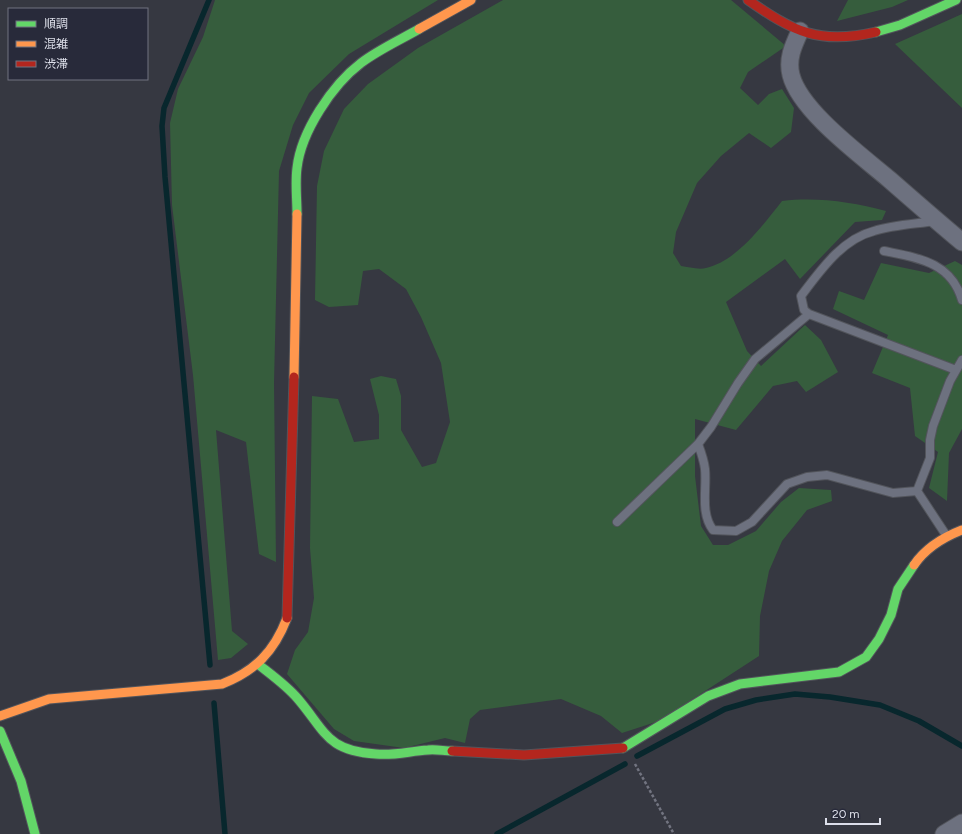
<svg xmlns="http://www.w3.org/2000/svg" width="962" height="834" viewBox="0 0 962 834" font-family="Figtree,'Noto Sans JP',sans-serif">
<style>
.green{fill:#365d3d}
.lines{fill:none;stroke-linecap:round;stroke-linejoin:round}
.stream{stroke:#08272d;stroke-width:5.5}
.lane-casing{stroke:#52545b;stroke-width:10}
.street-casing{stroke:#52545b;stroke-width:19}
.fast-casing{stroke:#52545b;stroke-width:11}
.slow-casing{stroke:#52545b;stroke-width:11}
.jam-casing{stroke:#52545b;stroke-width:11}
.path{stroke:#727480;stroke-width:2.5;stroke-dasharray:3 2;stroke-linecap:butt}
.lane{stroke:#6d717f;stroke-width:8}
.street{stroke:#6d717f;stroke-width:17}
.fast{stroke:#63d668;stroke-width:9}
.slow{stroke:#ff974d;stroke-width:9}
.jam{stroke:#b3261e;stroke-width:9}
</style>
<rect width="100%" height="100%" fill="#363841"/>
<path class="green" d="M 215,0 L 438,0 L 349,54 L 309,93 L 293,125 L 279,171 L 274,383 L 276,562 L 259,554 L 246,442 L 216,430 L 232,631 L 248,644 L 231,658 L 218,660 L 193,375 L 172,205 L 170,123 L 178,89 L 203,37 Z
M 503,0 L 731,0 L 786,46 L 748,72 L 740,88 L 758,105 L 769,94 L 782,89 L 794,108 L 791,132 L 771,148 L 749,133 L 721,156 L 697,183 L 676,232 L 673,253 L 681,266 C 688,267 699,270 706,268 C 737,261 763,225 782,201 C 818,197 852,202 886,211 L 882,220 L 855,222 L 800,279 L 785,259 L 726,302 L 747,351 L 761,366 L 805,325 L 821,340 L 838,372 L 806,392 L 797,381 L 773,386 L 736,430 L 695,419 L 695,476 L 701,526 L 713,545 L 728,545 L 756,531 L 781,502 L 799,488 L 831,490 L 832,501 L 807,510 L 782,541 L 769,571 L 760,616 L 759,656 L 659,721 L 622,733 L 601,716 L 561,699 L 480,710 L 470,719 L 465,743 L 445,738 L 404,748 L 354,741 L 334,729 L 287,674 L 295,650 L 308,632 L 314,598 L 310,548 L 312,396 L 338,399 L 354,442 L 379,439 L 379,415 L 370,379 L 381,376 L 396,379 L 401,396 L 401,430 L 422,467 L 436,463 L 450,422 L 441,363 L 421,317 L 406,289 L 379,269 L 363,271 L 358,305 L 329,307 L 315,300 L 317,186 L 324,151 L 344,109 L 368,84 L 418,48 Z
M 848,0 L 908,0 L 892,7 L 837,21 Z
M 962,14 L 962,108 L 895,44 Z
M 955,261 L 962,265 L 962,429 L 949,453 L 947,501 L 929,488 L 938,452 L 915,436 L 910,388 L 872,373 L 888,335 L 833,309 L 839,291 L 864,300 L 881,263 L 929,273 Z"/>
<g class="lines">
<path class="stream" d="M 209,0 L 164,108 L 162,126 L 165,177 L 210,665
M 214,703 L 225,834
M 637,756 L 725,709 L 756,700 L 795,694 L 830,697 L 880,705 L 919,721 L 962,746
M 497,834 L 625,764"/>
<defs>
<path id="lane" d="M 935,221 C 915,224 893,225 874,231 C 842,239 820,271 801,296 L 804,310 L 809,314 L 956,370
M 884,251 C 918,258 951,262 962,300
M 698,444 C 701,452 704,461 705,469 C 707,489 700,513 713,530 L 736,531 L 752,522 L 787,484 L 807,477 L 827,475 L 893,493 L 917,491
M 617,522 L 698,444 L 711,427 L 738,383 L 755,359 L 809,314
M 946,535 L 917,491 L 930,458 L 930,440 L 933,426 L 950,381 L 962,360"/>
<path id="street" d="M 800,31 C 793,46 787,59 791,75 C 800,111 862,156 890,180 C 914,201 938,222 962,242
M 944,834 L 962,823"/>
<path id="fast" d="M 876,32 L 900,25 L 956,0
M 297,214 C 297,199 295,183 297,168 C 301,132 332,85 361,63 C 378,50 400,40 419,29
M 259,665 C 273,676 287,686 298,699 C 326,732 327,751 376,754 C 394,756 410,751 428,750 C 436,749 444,751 452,751
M 0,731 L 21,781 L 35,834
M 623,748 L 708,696 L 740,684 L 839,672 L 866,657 L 879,639 L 891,615 L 898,589 L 914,565"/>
<path id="slow" d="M 419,29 L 471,0
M 294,377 L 297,214
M 914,565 C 925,549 944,537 962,530
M 0,716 L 49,699 L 222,684 C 255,671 274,652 287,618"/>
<path id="jam" d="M 748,0 C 794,32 819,45 876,32
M 287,618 L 294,377
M 452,751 L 524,755 L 623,748"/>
</defs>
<use href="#lane" class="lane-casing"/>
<use href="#street" class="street-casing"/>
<use href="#fast" class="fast-casing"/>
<use href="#slow" class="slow-casing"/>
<use href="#jam" class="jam-casing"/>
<path class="path" d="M 635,764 L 674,834"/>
<use href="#lane" class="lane"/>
<use href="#street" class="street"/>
<use href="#fast" class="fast"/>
<use href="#slow" class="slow"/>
<use href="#jam" class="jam"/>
</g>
<rect x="8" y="8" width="140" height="72" fill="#282a3a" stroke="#707280"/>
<rect x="16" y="21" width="20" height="6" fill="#63d668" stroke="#707280"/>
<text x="44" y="28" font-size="12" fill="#dddfea">順調</text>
<rect x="16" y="41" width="20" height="6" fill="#ff974d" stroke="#707280"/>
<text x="44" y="48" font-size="12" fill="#dddfea">混雑</text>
<rect x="16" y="61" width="20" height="6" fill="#b3261e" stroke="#707280"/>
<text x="44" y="68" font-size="12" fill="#dddfea">渋滞</text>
<path d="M826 818v6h54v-6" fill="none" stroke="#dddfea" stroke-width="2"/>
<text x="832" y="818" font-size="12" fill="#dddfea" stroke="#282a3a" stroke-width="3" paint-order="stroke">20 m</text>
</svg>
